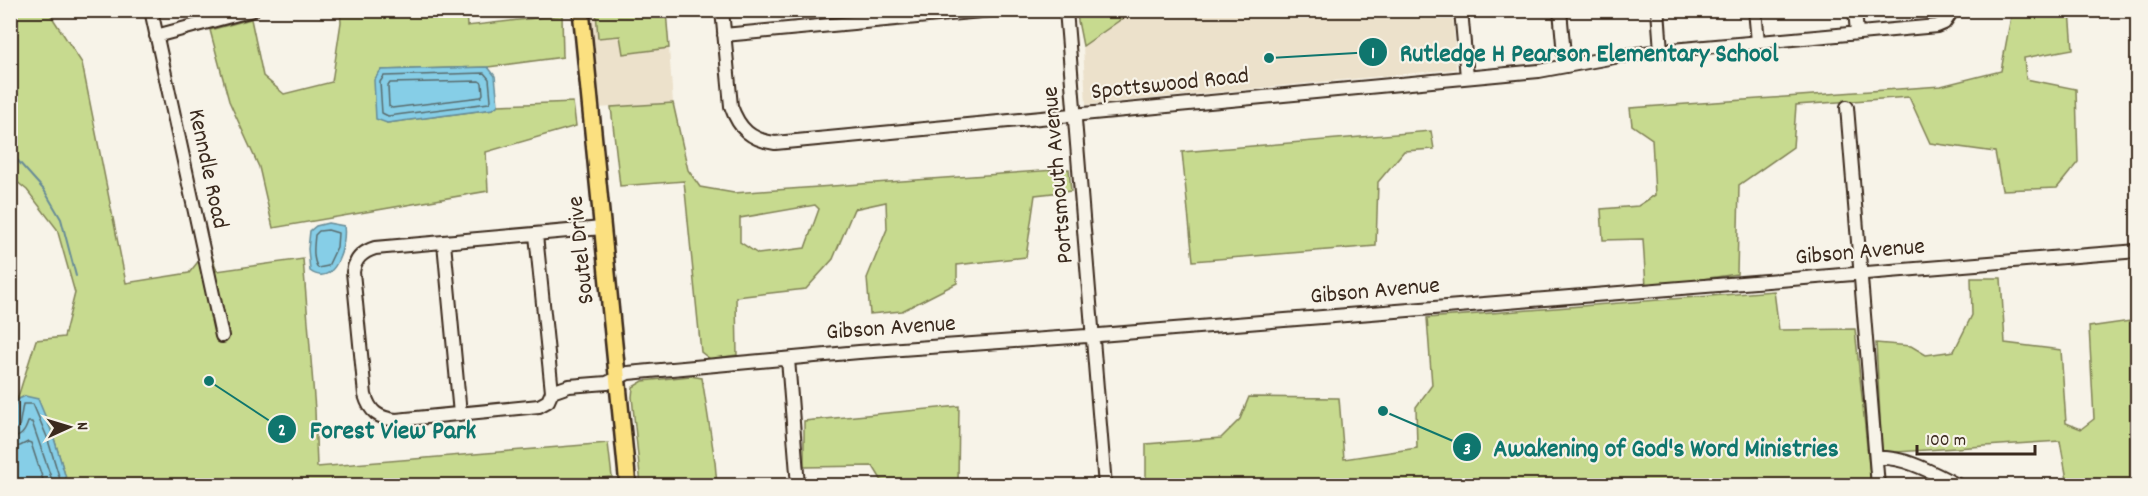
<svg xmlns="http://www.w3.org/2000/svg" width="2148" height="496" viewBox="0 0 2148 496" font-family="Dekko,sans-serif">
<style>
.built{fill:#ece1cb}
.green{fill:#c7da8f;stroke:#818256;stroke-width:1.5;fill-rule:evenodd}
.water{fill:#86cee7;stroke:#688c97;stroke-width:1.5}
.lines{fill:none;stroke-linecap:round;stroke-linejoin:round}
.shore{stroke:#596c6e;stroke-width:1.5}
.stream{stroke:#688c97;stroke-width:2}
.minor-casing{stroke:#3b2a1e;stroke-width:16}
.major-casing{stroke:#3b2a1e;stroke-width:20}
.minor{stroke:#f7f3e8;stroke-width:12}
.major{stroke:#fbe080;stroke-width:15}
.labels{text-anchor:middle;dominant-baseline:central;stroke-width:4.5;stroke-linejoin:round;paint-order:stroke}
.street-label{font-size:24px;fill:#3b2a1e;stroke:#f7f3e8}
.leader{fill:none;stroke:#0f766e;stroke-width:2}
.callout-dot{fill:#0f766e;stroke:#f7f3e8;stroke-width:2}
.mark-label{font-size:18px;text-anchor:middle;font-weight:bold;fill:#fff}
.callout-label{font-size:26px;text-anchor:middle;font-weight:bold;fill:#0f766e;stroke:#f7f3e8;stroke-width:4.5;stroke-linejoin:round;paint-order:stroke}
</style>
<rect width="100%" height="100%" fill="#f7f3e8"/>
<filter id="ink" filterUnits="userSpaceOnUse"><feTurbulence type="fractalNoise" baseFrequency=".0167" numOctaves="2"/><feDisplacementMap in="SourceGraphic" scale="12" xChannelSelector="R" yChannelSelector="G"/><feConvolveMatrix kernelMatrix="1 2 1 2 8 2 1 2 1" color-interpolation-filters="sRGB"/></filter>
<g filter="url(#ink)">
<path class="built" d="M 588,11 L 596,11 L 598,38 L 620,36 L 623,54 L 669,48 L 673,103 L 598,108 Z
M 1133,11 L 1453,11 L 1456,69 L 1086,105 L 1083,46 Z"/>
<path class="green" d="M 10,11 L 48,11 L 82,63 L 126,283 L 189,273 L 201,258 L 212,256 L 217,271 L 303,259 L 315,410 L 317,467 L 608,443 L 612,477 L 514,486 L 68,485 L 53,435 L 25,396 L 17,400 L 36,340 L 64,337 L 75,293 L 57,229 L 27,190 L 11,177 Z
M 340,11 L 466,11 L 467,26 L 562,15 L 563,57 L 488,67 L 381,70 L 387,123 L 493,109 L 498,105 L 573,102 L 576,126 L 486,152 L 488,191 L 273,228 L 259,167 L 229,101 L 210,30 L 251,19 L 263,76 L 284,94 L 332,82 L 341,22 Z
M 596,11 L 666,11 L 669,48 L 623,54 L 620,36 L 598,38 Z
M 1076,11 L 1076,10 L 1133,11 L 1083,46 Z
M 2012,11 L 2070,11 L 2073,49 L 2024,58 L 2026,79 L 2076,89 L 2078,162 L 2057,188 L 2002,190 L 1995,152 L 1930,143 L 1909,97 L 1796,105 L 1793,147 L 1739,185 L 1737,274 L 1646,287 L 1643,239 L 1603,240 L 1601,209 L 1638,206 L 1655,195 L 1652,139 L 1632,125 L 1630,108 L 1941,86 L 2001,71 Z
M 673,103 L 688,170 L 700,187 L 734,193 L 1069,169 L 1071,191 L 1035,195 L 1026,257 L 957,265 L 957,283 L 902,311 L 870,314 L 867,278 L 887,229 L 886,202 L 854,209 L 833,259 L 806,289 L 736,297 L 737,355 L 710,359 L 701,352 L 684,181 L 620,186 L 611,107 ZM 815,205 L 819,209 L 805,248 L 758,254 L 740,242 L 740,218 Z
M 1431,131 L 1434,149 L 1404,151 L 1378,182 L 1376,246 L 1193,261 L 1182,152 Z
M 1971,278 L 2001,278 L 2005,343 L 2061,350 L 2066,423 L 2081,429 L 2094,419 L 2089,327 L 2130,321 L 2130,481 L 2068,485 L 2060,441 L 1882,453 L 1876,343 L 1911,346 L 1926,355 L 1954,351 L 1972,315 Z
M 1774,291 L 1779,330 L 1855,329 L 1871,485 L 1759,485 L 1758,478 L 1685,486 L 1252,486 L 1251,481 L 1146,480 L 1146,444 L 1221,438 L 1240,419 L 1249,397 L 1339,398 L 1344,459 L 1417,448 L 1416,407 L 1432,385 L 1427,318 Z
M 690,376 L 702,378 L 715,462 L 717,485 L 641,485 L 632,397 L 633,387 L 643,381 Z
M 959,406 L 958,485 L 882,481 L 873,466 L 804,467 L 804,421 Z"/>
<path class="water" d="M 488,67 L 495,76 L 498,105 L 493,109 L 387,123 L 376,119 L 374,80 L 381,70 Z
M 328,223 L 344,226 C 347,244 335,289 310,271 L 308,249 L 310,231 L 316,226 Z
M 25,396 L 38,399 L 53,435 L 68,485 L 11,485 L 11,469 L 12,468 L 11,466 L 11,437 L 14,422 L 12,419 L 17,400 Z"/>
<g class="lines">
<path class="shore" d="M 484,73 L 489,79 L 491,100 L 489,103 L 388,116 L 382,113 L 380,82 L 384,76 Z
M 479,81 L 482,83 L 483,94 L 481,97 L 392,108 L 389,106 L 388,86 L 390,83 Z
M 328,230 L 338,233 L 337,247 L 328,266 L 318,268 C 312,259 314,245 315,235 L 319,231 Z
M 10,431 L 15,430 L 19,427 L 23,404 L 33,404 L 47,437 L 62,486
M 10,438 C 21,438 25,432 28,422 L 32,422 L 54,486
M 10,447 L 20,446 L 28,442 L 31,443 L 45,486"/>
<path class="stream" d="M 10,152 L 44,190 L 61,219 L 76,276"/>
<defs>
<path id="minor" d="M 151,10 L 222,336
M 722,10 L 731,106 C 739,129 751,140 775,143 L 1539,71 L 1620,56 L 1661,51 L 1937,26 L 1944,23 L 1953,10
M 1066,10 L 1105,486
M 1461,10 L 1467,77
M 1560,10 L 1565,66
M 1658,10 L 1661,51
M 1755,10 L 1758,42
M 1855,10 L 1857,33
M 724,35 L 992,10
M 156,36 L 253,10
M 1847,107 L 1878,486
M 602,228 L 375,248 C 362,252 355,259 353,272 L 365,395 C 370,412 378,418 396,420 L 539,406 L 548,401 L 552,392 L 569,386 L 607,383 L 628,373 L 859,352 L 1087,336 L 2138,251
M 536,235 L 552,392
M 444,243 L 460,414
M 788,359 L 798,486
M 1876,458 C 1905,456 1933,473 1959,486
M 2135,486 L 2138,485"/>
<path id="major" d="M 581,10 L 628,486"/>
</defs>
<use href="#minor" class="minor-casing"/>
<use href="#major" class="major-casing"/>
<use href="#minor" class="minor"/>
<use href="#major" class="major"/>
</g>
</g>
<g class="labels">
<g class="street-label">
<text transform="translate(1170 85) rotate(-6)">Spottswood Road</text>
<text transform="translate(207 169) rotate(78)">Kenndle Road</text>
<text transform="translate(1059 175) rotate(-95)">Portsmouth Avenue</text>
<text transform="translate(582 250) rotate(-96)">Soutel Drive</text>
<text transform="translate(1860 253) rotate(-5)">Gibson Avenue</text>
<text transform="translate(1375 292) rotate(-5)">Gibson Avenue</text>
<text transform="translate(891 329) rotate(-4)">Gibson Avenue</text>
</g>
</g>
<path class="leader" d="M1269 58L1373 52M209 381L282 429M1383 411L1467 447"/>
<g class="callout-dot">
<circle cx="1269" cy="58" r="6"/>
<circle cx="209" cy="381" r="6"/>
<circle cx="1383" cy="411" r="6"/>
<circle cx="1373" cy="52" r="15"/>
<circle cx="282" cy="429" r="15"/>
<circle cx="1467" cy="447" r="15"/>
</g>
<g class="mark-label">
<text x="1373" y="58">1</text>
<text x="282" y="435">2</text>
<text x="1467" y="454">3</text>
</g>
<g class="callout-label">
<text x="1589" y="61">Rutledge H Pearson Elementary School</text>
<text x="393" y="438">Forest View Park</text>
<text x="1666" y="456">Awakening of God's Word Ministries</text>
</g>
<rect width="2148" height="496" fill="none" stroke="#f7f3e8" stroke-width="36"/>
<rect x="18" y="18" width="2112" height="460" fill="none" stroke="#3b2a1e" stroke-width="2" filter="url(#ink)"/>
<g transform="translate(69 427) rotate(86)" stroke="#f7f3e8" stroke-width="4.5" paint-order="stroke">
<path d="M0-4.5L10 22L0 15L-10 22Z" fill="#3b2a1e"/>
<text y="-9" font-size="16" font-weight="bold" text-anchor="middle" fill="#3b2a1e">N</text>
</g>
<path d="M1917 445v9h118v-9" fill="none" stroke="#3b2a1e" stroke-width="3"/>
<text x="1926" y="445" font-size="18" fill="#3b2a1e" stroke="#f7f3e8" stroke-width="4.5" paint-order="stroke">100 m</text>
</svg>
